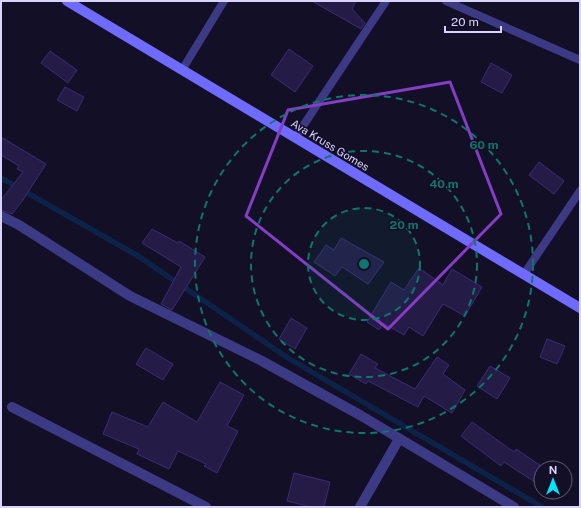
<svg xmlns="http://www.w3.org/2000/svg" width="581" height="508" viewBox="0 0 581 508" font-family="'Public Sans',sans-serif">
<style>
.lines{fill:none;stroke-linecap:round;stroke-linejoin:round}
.stream{stroke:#0c2248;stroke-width:5.5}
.building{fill:#241b47;stroke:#3b2d73}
.lane{stroke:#3d3a85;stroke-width:8}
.street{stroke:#3d3a85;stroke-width:10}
.secondary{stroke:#6f6bff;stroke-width:10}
.marked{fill:none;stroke:#843dc5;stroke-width:3;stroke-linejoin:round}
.ring{fill:none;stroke:#0f766e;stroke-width:2;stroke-dasharray:7 5}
.labels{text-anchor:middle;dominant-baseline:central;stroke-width:3;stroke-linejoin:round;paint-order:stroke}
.street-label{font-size:11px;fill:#d9d4ff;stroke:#130f26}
.centre{fill:#0f766e;stroke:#130f26;stroke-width:2}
.ring-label{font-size:12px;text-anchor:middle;font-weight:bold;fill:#0f766e;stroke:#130f26;stroke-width:3;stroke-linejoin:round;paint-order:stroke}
</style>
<rect width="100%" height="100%" fill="#130f26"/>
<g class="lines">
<path class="stream" d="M 1,178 L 138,256 L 288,358 L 542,507"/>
</g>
<path class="building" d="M 312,1 L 356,1 L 352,9 L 365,23 L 361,29 Z
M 289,49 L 313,66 L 295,92 L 271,75 Z
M 50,51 L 77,70 L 68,83 L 41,63 Z
M 491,63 L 512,75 L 502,93 L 481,82 Z
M 65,87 L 84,97 L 77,111 L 57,100 Z
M 1,137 L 46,164 L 23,200 L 12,214 L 1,210 L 1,200 L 23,172 L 17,169 L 19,166 L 1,155 Z
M 539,162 L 564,181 L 554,194 L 529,175 Z
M 152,229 L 178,243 L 179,241 L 205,257 L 172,310 L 161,304 L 181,267 L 142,243 Z
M 341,238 L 384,262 L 368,284 L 342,267 L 335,276 L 314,262 L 326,245 L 334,250 Z
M 419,268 L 443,285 L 452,269 L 482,287 L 465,316 L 443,304 L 423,336 L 409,327 L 404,335 L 383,323 L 379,330 L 367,322 L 391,282 L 404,290 Z
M 291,318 L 307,328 L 295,349 L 279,339 Z
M 547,339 L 565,346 L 557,364 L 540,357 Z
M 146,348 L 173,364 L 163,380 L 136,364 Z
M 361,354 L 378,364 L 375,368 L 415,389 L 437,357 L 449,365 L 443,374 L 465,390 L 452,413 L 424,396 L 418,407 L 368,381 L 366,384 L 349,374 Z
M 490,366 L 510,378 L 497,399 L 477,386 Z
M 220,382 L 244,395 L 227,426 L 238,431 L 217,473 L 204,466 L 206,464 L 178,451 L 169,469 L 137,454 L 139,449 L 103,434 L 112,412 L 148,427 L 163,402 L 197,422 Z
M 472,422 L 514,452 L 516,449 L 541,466 L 541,486 L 504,462 L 501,466 L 461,436 Z
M 294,473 L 330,482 L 324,507 L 311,507 L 287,501 Z"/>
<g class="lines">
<path class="lane" d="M 446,1 L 580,60
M 182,70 L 224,1
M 295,138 L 386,1
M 524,274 L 580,191"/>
<path class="street" d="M 1,216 L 19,225 L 130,296 L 260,360 L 360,415 L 514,507
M 12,407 L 206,507
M 360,507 L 399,439"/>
<path class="secondary" d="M 67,1 L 580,308"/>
</g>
<path class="marked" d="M 450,82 L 501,214 L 388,329 L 246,216 L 288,110 Z"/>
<circle cx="364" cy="264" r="56" fill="#0f766e" fill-opacity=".12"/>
<g class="ring">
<circle cx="364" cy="264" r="56"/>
<circle cx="364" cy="264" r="113"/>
<circle cx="364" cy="264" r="169"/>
</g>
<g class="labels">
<g class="street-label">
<text transform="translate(330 145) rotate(31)">Ava Kruss Gomes</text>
</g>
</g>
<circle cx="364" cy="264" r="6" class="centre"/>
<g class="ring-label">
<text x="484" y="149">60 m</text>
<text x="444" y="188">40 m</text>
<text x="404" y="229">20 m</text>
</g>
<rect width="581" height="508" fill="none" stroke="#d9d4ff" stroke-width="4"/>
<g transform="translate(553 480)"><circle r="19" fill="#130f26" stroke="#625e7d"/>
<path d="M0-3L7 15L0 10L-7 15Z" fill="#00e5ff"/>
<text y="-6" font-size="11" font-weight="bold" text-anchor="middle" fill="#d9d4ff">N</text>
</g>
<path d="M445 26v6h56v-6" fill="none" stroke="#d9d4ff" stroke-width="2"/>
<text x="451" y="26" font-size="12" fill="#d9d4ff" stroke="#130f26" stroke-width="3" paint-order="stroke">20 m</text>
</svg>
